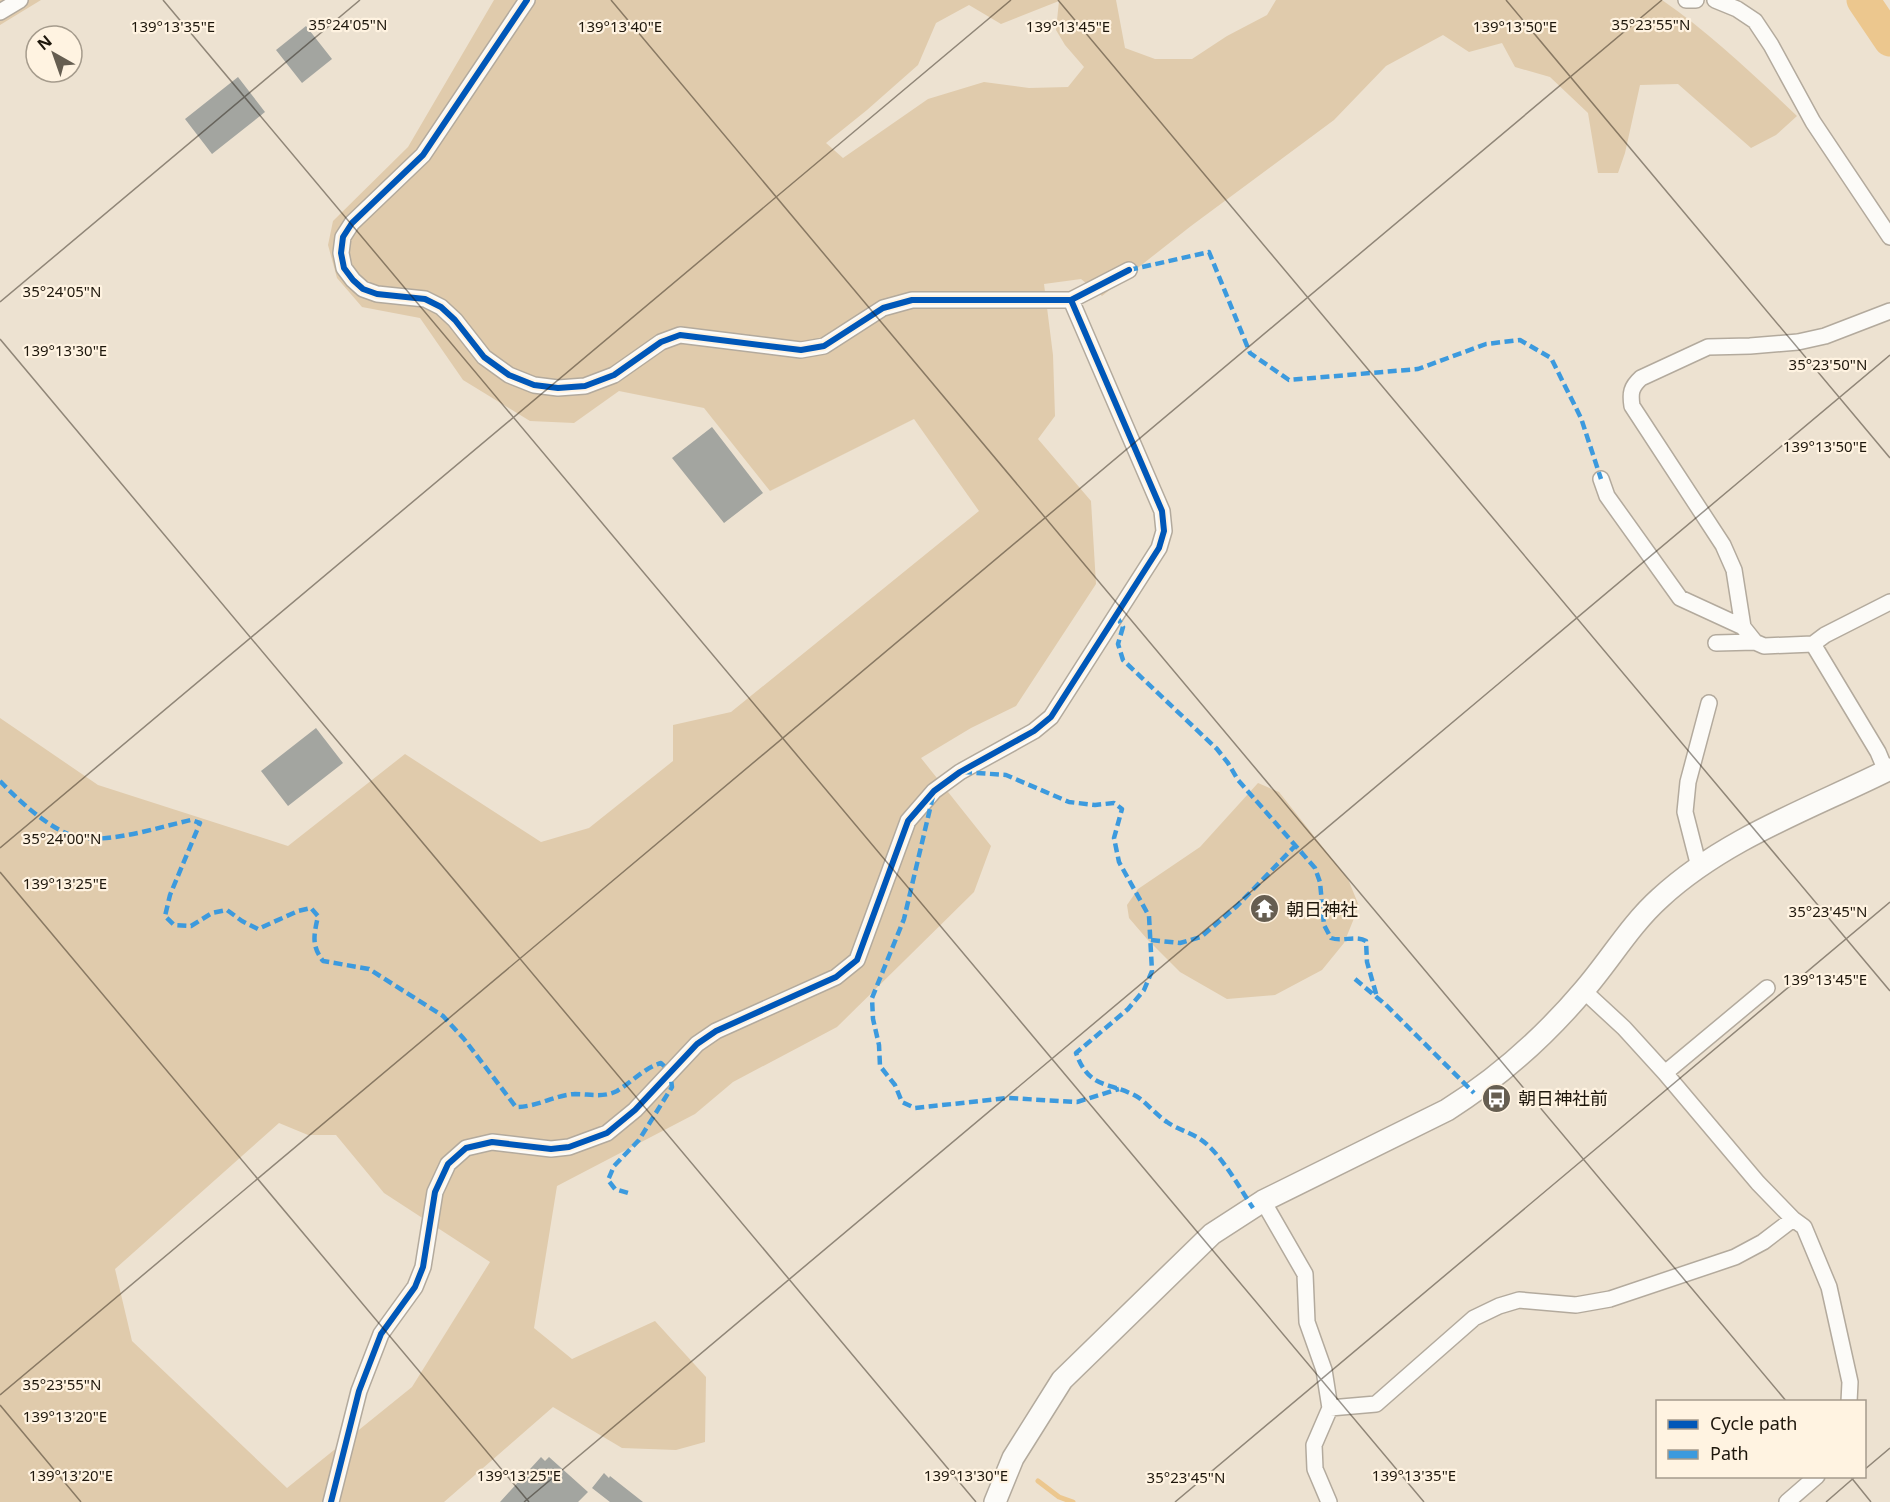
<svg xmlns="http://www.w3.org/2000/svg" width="1890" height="1502" viewBox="0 0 1890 1502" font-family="'Noto Sans','Noto Sans JP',sans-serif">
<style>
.green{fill:#e0cbac;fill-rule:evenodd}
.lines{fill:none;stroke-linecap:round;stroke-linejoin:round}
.stream{stroke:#ecc78e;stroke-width:5}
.river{stroke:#ecc78e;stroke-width:33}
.building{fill:#a3a5a0}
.street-casing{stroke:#b3aa9d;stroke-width:18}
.secondary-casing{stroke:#b3aa9d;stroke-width:24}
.street{stroke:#fcfbf8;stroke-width:15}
.secondary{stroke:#fcfbf8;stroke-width:21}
.quiet{stroke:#3c9ade;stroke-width:4.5;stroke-dasharray:9 4.5;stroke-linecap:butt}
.cycleway-casing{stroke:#fff3e1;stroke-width:10}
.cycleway{stroke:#0057b8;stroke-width:6}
.ticks{fill:none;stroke:#1e170c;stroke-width:1.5;stroke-opacity:0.45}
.labels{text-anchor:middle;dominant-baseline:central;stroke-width:4.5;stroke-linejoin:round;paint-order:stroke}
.poi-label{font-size:18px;fill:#1e170c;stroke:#fff3e1;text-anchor:start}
.ticks-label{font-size:15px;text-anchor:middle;fill:#1e170c;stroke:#fff3e1;stroke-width:4.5;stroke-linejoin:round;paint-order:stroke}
</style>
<rect width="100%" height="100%" fill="#ede2d1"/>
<path class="green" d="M 0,0 L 41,0 L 0,25 Z
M 494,0 L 1116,0 L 1125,48 L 1155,59 L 1192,59 L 1227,36 L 1267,15 L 1276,0 L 1662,0 C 1711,34 1754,75 1797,116 L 1776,135 L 1751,148 L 1678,84 L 1640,85 L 1625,153 L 1618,173 L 1598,173 L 1588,113 L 1550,77 L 1515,67 L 1502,43 L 1469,52 L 1443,35 L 1386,66 L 1334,120 L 1191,226 L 1102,296 L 1081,279 L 1044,284 L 1053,355 L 1055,416 L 1038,439 L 1091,501 L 1096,584 L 1016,706 L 971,728 L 921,758 L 991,846 L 974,892 L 837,1027 L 733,1082 L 695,1114 L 557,1186 L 534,1328 L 572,1359 L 655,1321 L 706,1377 L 705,1442 L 676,1450 L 622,1448 L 553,1407 L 444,1502 L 0,1502 L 0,718 L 98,785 L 288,846 L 405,754 L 541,842 L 589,828 L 673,761 L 673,725 L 731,712 L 979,511 L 914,419 L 770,491 L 704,408 L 619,391 L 574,423 L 530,421 L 463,380 L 420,318 L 362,307 L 337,278 L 328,245 L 333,221 L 408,147 ZM 1059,1 L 1056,30 L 1065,45 L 1084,67 L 1068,87 L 1029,88 L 984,82 L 928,99 L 843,158 L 826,143 L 867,110 L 918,65 L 936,23 L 969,5 L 1001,24 ZM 279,1123 L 308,1135 L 336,1135 L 384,1193 L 490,1262 L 412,1387 L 287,1488 L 132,1341 L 115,1269 Z
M 1258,783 L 1279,792 L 1348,879 L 1359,906 L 1344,943 L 1322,970 L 1275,995 L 1227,999 L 1180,972 L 1147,939 L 1129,918 L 1127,905 L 1138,889 L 1200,847 Z"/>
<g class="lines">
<path class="stream" d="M 1038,1481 L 1059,1497 L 1073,1502"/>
<path class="river" d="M 1863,0 L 1890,40"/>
</g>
<path class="building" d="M 306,26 L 332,59 L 302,83 L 276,50 Z
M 238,77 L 265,112 L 212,154 L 185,119 Z
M 712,427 L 763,493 L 724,523 L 672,458 Z
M 316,728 L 343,763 L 288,806 L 261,771 Z
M 541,1457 L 545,1461 L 549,1457 L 588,1492 L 578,1502 L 500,1502 Z
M 604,1473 L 609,1478 L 610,1476 L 643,1502 L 610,1502 L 592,1488 Z"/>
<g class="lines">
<defs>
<path id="street" d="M 527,0 L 423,155 L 352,223 L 343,237 L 341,253 L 344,268 L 353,280 L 363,289 L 377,294 L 425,299 L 441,307 L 455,320 L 484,357 L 509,375 L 534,385 L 558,388 L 585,386 L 614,375 L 661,342 L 680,335 L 801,350 L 824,346 L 883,308 L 912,300 L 1071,300 L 1129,270
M 1686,0 L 1696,0
M 1715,0 L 1737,9 L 1755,21 L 1771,45 L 1813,122 L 1890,237
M 0,12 L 20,0
M 1601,479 L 1607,496 L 1680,598 L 1743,627 L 1755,642 L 1764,646 L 1813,644 L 1825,635 L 1890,602
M 1743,627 L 1734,570 L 1723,545 L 1632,406 C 1630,393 1631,387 1641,378 L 1708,347 L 1750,346 L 1798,342 L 1825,336 L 1890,311
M 1716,643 L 1755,642
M 1813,644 L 1878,752 L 1886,771
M 1699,867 L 1685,812 L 1688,782 L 1709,703
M 1584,991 L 1624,1028 L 1665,1073 L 1758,1183 L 1793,1219 L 1804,1227 L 1829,1287 L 1850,1382 L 1849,1402
M 1665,1073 L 1767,988
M 1263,1201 L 1305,1274 L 1307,1322 L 1324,1370 L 1330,1408 L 1314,1445 L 1315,1469 L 1329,1502
M 1330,1408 L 1376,1404 L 1474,1318 L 1499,1306 L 1519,1300 L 1576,1305 L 1610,1299 L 1735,1257 L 1763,1242 L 1793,1219
M 331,1502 L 359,1391 L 381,1334 L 415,1287 L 423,1267 L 435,1192 L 448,1164 L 466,1148 L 492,1142 L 551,1149 L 569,1147 L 607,1133 L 635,1110 L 697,1044 L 716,1031 L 836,977 L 857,960 L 908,821 L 934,791 L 960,772 L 1034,731 L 1051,717 L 1159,548 L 1164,531 L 1162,511 L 1071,300
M 1787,1502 L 1817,1476"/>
<path id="secondary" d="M 995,1502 L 1013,1458 L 1062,1380 L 1212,1234 L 1263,1201 L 1447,1110 C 1498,1078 1545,1036 1584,990 C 1610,960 1630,925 1660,898 C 1725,838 1812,808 1890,769"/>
</defs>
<use href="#street" class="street-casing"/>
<use href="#secondary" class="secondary-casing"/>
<use href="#street" class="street"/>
<use href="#secondary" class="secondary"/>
<path class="quiet" d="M 1129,270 L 1209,252 L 1250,353 L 1289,380 L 1418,369 L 1486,344 L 1520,340 L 1551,358 L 1581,418 L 1601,479
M 1116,615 L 1123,627 L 1118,644 L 1123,660 L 1217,749 L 1228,763 L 1238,780 L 1315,868 L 1320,882 L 1324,925 L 1331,938 C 1342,942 1356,935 1366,941 L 1367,962 L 1377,997
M 963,772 L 1006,775 L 1069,802 L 1095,805 L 1114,803 L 1122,809 L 1114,838 L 1119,862 L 1149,916 L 1152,971 L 1144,990 L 1128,1009 L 1076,1053 C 1089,1089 1107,1081 1136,1096 C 1144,1100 1156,1115 1167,1122 C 1177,1129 1189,1132 1200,1139 C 1220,1152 1239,1187 1253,1208
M 0,781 C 19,801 54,834 82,838 C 114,842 160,827 191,820 L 200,823 L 170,895 L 165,916 L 174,925 L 191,926 L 212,913 L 227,910 L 242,921 L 258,929 L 298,911 L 311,908 L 318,916 C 314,935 311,945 323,961 L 369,969 L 443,1016 L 464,1039 L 516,1107 C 537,1107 555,1095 575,1094 C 590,1094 603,1098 617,1091 C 632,1082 644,1068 661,1063 L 670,1072 L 672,1087 L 639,1140 L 614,1166 L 608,1180 L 615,1189 L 628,1193
M 933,796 L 904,919 L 872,998 L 873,1019 L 879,1045 L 880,1066 L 895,1085 L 902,1102 L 915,1108 L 1008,1098 L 1077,1102 L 1119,1089
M 1151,940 L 1180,943 L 1201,937 L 1237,906 L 1295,846
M 1355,979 L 1386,1005 L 1474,1093"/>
<defs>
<path id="cycleway" d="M 527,0 L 423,155 L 352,223 L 343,237 L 341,253 L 344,268 L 353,280 L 363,289 L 377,294 L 425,299 L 441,307 L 455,320 L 484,357 L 509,375 L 534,385 L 558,388 L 585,386 L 614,375 L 661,342 L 680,335 L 801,350 L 824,346 L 883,308 L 912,300 L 1071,300 L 1129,270
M 331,1502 L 359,1391 L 381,1334 L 415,1287 L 423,1267 L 435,1192 L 448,1164 L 466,1148 L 492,1142 L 551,1149 L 569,1147 L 607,1133 L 635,1110 L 697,1044 L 716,1031 L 836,977 L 857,960 L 908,821 L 934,791 L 960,772 L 1034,731 L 1051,717 L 1159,548 L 1164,531 L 1162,511 L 1071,300"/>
</defs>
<use href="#cycleway" class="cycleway-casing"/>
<use href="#cycleway" class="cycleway"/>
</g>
<path class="ticks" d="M 163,0 L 1424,1502M 611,0 L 1787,1402M 1058,0 L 1890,991M 1506,0 L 1890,458M 0,302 L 360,0M 0,339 L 976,1502M 0,848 L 1011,0M 0,872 L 529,1502M 0,1395 L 1662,0M 0,1405 L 81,1502M 1864,1470 L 1890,1448M 1850,1476 L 1871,1502M 524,1502 L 1890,355M 1175,1502 L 1890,902M 1826,1502 L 1856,1476"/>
<defs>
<symbol id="temple-disc" viewBox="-11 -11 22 22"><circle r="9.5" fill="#665e51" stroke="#fff3e1"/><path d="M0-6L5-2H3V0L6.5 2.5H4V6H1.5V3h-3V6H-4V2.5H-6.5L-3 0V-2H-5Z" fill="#fff"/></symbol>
<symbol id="bus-disc" viewBox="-11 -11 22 22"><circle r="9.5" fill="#665e51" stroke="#fff3e1"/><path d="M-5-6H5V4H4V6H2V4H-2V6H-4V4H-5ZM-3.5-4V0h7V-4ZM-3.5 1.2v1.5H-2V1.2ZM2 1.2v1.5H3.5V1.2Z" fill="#fff"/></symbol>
</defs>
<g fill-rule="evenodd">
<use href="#temple-disc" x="1248" y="892" width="33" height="33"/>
<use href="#bus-disc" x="1480" y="1082" width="33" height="33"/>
</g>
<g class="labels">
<g class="poi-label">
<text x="1286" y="909">朝日神社</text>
<text x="1518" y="1098">朝日神社前</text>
</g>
</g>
<g class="ticks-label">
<text x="348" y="30">35°24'05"N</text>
<text x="1651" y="30">35°23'55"N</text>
<text x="173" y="32">139°13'35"E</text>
<text x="620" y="32">139°13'40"E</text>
<text x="1515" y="32">139°13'50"E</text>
<text x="1068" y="32">139°13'45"E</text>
<text x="62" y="297">35°24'05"N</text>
<text x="65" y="356">139°13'30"E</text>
<text x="1828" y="370">35°23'50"N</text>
<text x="1825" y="452">139°13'50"E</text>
<text x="62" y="844">35°24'00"N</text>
<text x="65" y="889">139°13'25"E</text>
<text x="1828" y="917">35°23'45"N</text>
<text x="1825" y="985">139°13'45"E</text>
<text x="62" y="1390">35°23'55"N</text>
<text x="65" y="1422">139°13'20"E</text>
<text x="71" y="1481">139°13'20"E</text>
<text x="519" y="1481">139°13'25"E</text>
<text x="966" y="1481">139°13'30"E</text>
<text x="1414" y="1481">139°13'35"E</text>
<text x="1186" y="1483">35°23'45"N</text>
</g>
<rect x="1656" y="1400" width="210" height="78" fill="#fff3e1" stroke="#a59b8c" stroke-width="1.5"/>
<rect x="1668" y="1420" width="30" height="9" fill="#0057b8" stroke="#a59b8c" stroke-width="1.5"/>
<text x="1710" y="1430" font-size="18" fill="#1e170c">Cycle path</text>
<rect x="1668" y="1450" width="30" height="9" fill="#3c9ade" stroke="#a59b8c" stroke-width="1.5"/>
<text x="1710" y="1460" font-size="18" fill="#1e170c">Path</text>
<g transform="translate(54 54) rotate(320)"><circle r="28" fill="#fff3e1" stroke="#a59b8c" stroke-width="1.5"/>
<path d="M0-4.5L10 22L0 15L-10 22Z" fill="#665e51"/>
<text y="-9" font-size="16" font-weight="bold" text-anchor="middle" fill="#1e170c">N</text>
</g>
</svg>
